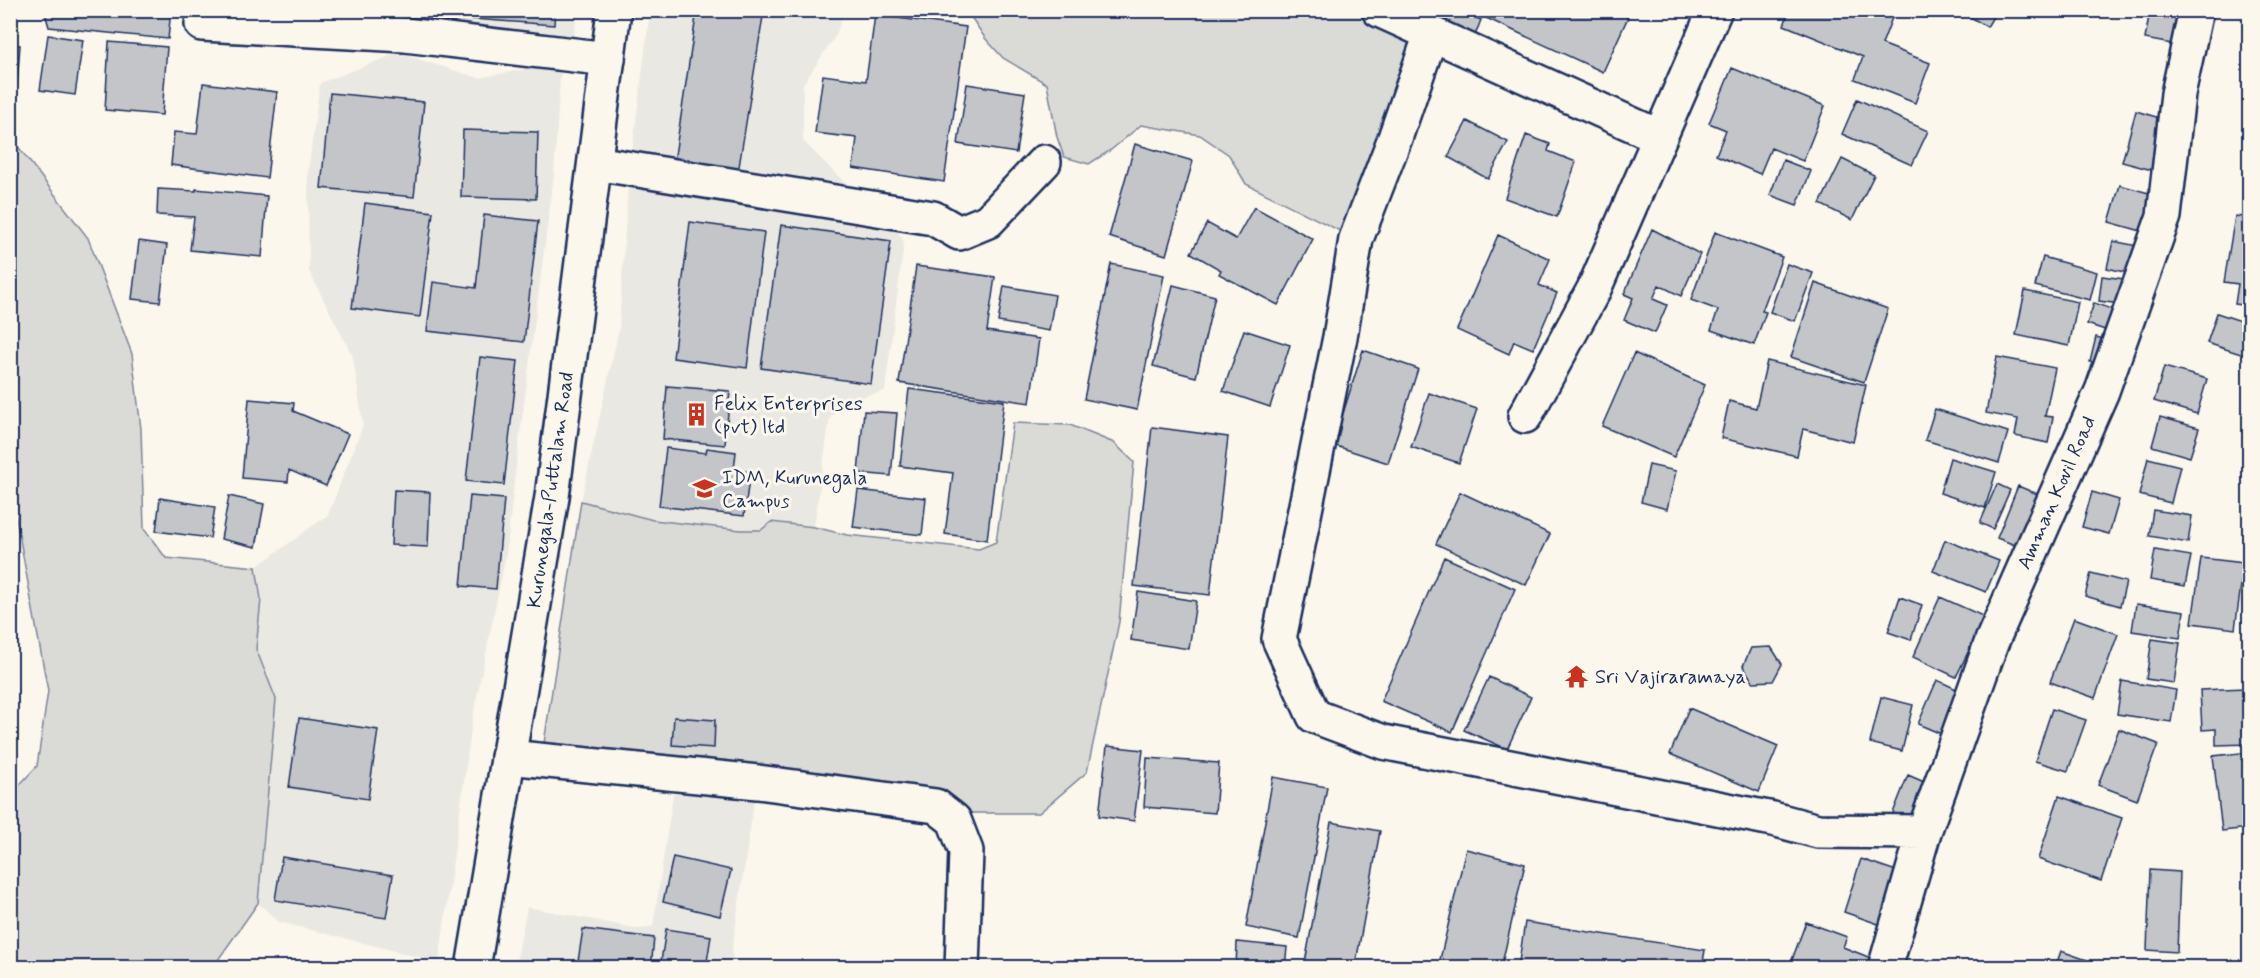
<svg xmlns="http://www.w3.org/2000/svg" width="2260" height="978" viewBox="0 0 2260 978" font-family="Mynerve,sans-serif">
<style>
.built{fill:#eae8e2}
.green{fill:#dadad7;stroke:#7a849a;stroke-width:1.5}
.building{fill:#c3c5c9;stroke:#1b2f5e;stroke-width:1.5}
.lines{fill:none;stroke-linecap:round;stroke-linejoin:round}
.minor-casing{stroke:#1b2f5e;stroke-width:38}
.trunk-casing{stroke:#1b2f5e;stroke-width:38}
.minor{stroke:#fbf7ec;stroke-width:33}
.trunk{stroke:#fbf7ec;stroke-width:33}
.labels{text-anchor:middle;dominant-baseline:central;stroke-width:6;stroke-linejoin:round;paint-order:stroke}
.poi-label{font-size:20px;fill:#1b2f5e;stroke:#fbf7ec;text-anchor:start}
.street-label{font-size:20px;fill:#1b2f5e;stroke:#fbf7ec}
</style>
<rect width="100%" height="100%" fill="#fbf7ec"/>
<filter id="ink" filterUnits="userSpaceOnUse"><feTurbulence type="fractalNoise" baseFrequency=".0167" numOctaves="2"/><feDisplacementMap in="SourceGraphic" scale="12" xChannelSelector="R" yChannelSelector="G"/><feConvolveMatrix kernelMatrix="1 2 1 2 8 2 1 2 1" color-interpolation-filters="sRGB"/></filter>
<g filter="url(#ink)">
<path class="built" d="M 392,11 L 577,11 L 573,42 L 391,22 Z
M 650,11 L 844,11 L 836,35 L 803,84 L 803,141 L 855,193 L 890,220 L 904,242 L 885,391 L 862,397 L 830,417 L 814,527 L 771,522 L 761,530 L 741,530 L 653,520 L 581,501 L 619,329 L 628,185 Z
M 398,53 L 479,78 L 561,62 L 554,175 L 516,465 L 506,555 L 473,716 L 439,962 L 279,922 L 258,903 L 276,699 L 256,649 L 261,599 L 256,567 L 328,515 L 363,425 L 353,357 L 309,271 L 308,172 L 320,83 Z
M 673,794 L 755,795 L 732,950 L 732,967 L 515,968 L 527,907 L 640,929 L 653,926 Z"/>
<path class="green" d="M 967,11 L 1379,11 L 1431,34 L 1356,239 L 1246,184 L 1229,155 L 1200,135 L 1141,125 L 1111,150 L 1089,164 L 1064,157 L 1057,137 L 1047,84 L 1003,58 L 985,38 Z
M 10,136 L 88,238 L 132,354 L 141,429 L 144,529 L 166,558 L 256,567 L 261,599 L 256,649 L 276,699 L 258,903 L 213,967 L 11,967 L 11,794 L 37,766 L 48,691 L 11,491 Z
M 1013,423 L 1070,425 L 1114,443 L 1134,462 L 1119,622 L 1087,772 L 1039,813 L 948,813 L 697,759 L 544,743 L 581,501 L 653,520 L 741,530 L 761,530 L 771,522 L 814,527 L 847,535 L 979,549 L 996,542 Z"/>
<path class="building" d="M 44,10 L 171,10 L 168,39 L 49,27 Z
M 400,10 L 474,10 L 473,19 L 399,23 Z
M 474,10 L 555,10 L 554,25 L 473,19 Z
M 697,10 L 764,10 L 738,173 L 674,162 Z
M 1451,10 L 1458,10 L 1481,20 L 1474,38 L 1444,26 Z
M 1469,10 L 1613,10 L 1628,17 L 1603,72 Z
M 1790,10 L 1895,10 L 1882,44 L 1930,63 L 1915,103 L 1855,79 L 1863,57 L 1784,25 Z
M 1959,10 L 1997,10 L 1987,27 Z
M 2150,10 L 2183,10 L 2177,45 L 2145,39 Z
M 875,15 L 966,27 L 944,182 L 853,168 L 857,138 L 815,133 L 823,75 L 866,81 Z
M 48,35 L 83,40 L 75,95 L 40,90 Z
M 109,42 L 167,47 L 162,115 L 105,110 Z
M 10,44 L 20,45 L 17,85 L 10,85 Z
M 1732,68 L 1825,106 L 1803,161 L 1771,148 L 1760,174 L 1716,155 L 1726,130 L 1709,123 Z
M 203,83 L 277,92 L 267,178 L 171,165 L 174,132 L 197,134 Z
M 967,84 L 1025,93 L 1016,153 L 958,144 Z
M 330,93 L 424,102 L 414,197 L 321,188 Z
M 1857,99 L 1928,131 L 1912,165 L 1842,134 Z
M 2136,111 L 2170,121 L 2156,171 L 2122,162 Z
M 1467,121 L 1508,142 L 1488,179 L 1448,157 Z
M 463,130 L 538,132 L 536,199 L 461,197 Z
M 1526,135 L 1550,144 L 1548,151 L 1576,162 L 1557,217 L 1505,198 Z
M 1135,144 L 1193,161 L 1166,255 L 1109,237 Z
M 1842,159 L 1874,175 L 1852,220 L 1820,204 Z
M 1783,160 L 1811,171 L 1797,205 L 1770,195 Z
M 2120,185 L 2163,197 L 2152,234 L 2109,222 Z
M 158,189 L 196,191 L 196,189 L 267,196 L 262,257 L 190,250 L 194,217 L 157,215 Z
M 365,203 L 433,212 L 420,317 L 352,308 Z
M 1254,207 L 1313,239 L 1278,305 L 1219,274 L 1221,270 L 1191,253 L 1207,223 L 1236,239 Z
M 484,215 L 538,221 L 524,342 L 427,331 L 433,282 L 476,288 Z
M 2235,216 L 2250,218 L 2250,306 L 2235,304 L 2238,284 L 2224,282 Z
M 690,222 L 764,232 L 747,368 L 673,358 Z
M 781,225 L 891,241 L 871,384 L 761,368 Z
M 1652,229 L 1700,254 L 1681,296 L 1659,285 L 1653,299 L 1667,305 L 1655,333 L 1624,320 L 1633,298 L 1624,294 Z
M 1715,232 L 1782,257 L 1762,311 L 1766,312 L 1754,345 L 1711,330 L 1718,310 L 1691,300 Z
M 1498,235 L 1550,259 L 1539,285 L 1557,293 L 1533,349 L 1514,341 L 1509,354 L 1457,330 Z
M 139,241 L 167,245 L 160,302 L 132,299 Z
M 2113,241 L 2147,248 L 2141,276 L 2107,268 Z
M 2043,257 L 2097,272 L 2090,300 L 2035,286 Z
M 1111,264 L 1164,275 L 1137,410 L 1084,399 Z
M 1787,264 L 1813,273 L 1795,321 L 1770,312 Z
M 916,266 L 995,277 L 987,331 L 1039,339 L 1030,403 L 899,383 Z
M 2102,276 L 2131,280 L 2127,305 L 2099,301 Z
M 1815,283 L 1888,309 L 1864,382 L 1791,357 Z
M 1173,285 L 1215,296 L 1196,377 L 1153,366 Z
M 1004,286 L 1055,295 L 1049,331 L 998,322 Z
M 2025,291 L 2078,302 L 2069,346 L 2016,335 Z
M 2094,303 L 2118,311 L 2111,332 L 2087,324 Z
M 2217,313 L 2250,324 L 2250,357 L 2207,343 Z
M 1244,330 L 1290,345 L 1270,407 L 1223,391 Z
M 2096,337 L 2111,341 L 2106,365 L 2090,362 Z
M 1363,350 L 1418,369 L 1388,463 L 1333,445 Z
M 1634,353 L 1705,385 L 1674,457 L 1602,426 Z
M 480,357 L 518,361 L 504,485 L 466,481 Z
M 1997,357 L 2055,368 L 2045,416 L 2053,417 L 2048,443 L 2015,436 L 2018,419 L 1986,413 Z
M 1767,361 L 1866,385 L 1853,442 L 1803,429 L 1797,456 L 1721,438 L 1729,401 L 1756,408 Z
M 2164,367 L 2207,379 L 2197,414 L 2154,401 Z
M 667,386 L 730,391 L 725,445 L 663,439 Z
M 909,389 L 1004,401 L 987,540 L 945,534 L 953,473 L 900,466 Z
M 1429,393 L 1477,409 L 1459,463 L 1411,447 Z
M 249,399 L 294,403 L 293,411 L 348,434 L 326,486 L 289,470 L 288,482 L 242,478 Z
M 1935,409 L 2008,432 L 1999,463 L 1925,440 Z
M 864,411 L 897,413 L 891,476 L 858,473 Z
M 2160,417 L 2199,428 L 2190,457 L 2152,446 Z
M 1152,427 L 1228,437 L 1210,595 L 1134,586 Z
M 666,448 L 706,453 L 707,448 L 736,452 L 734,470 L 750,472 L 744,516 L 659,506 Z
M 1950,458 L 1996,472 L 1985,508 L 1940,493 Z
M 2148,458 L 2180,466 L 2171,503 L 2139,495 Z
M 1649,465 L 1676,471 L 1667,509 L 1641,502 Z
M 1997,484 L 2010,490 L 1993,529 L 1980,523 Z
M 2018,486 L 2042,496 L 2020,547 L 1997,538 Z
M 394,490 L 430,492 L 428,547 L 391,545 Z
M 858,490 L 926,498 L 922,535 L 853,527 Z
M 1460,492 L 1550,534 L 1526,585 L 1436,544 Z
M 2092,492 L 2119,500 L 2109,534 L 2082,527 Z
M 229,496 L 264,504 L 256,547 L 221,539 Z
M 470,496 L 504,499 L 496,589 L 461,586 Z
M 160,498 L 215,507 L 210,538 L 156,531 Z
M 2153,510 L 2192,516 L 2188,543 L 2149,536 Z
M 1945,540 L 1999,561 L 1986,592 L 1933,571 Z
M 2155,550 L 2191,556 L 2185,586 L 2150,580 Z
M 1444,557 L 1515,589 L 1452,732 L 1381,701 Z
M 2201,558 L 2244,563 L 2235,629 L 2192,623 Z
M 2091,573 L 2126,582 L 2120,606 L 2085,596 Z
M 1138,592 L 1196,601 L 1189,649 L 1131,640 Z
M 1900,597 L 1922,605 L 1911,640 L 1888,632 Z
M 1940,597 L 1985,617 L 1956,677 L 1913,657 Z
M 2136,604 L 2184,611 L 2180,638 L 2132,631 Z
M 2074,618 L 2118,634 L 2095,698 L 2050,682 Z
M 2152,639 L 2180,643 L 2174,683 L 2146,679 Z
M 1771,647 L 1782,664 L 1773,681 L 1753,682 L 1743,666 L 1751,648 Z
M 1489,677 L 1531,697 L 1507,749 L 1464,730 Z
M 1937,680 L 1965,693 L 1946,736 L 1918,724 Z
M 2122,681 L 2176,690 L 2171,722 L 2117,714 Z
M 2245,688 L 2246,716 L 2250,716 L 2250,744 L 2216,745 L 2216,729 L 2202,730 L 2200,690 Z
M 1881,697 L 1913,705 L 1902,751 L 1870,743 Z
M 1689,708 L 1778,746 L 1759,792 L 1670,754 Z
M 2052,709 L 2086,720 L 2068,771 L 2035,761 Z
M 674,717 L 715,720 L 714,748 L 672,745 Z
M 299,718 L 378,730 L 368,799 L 289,787 Z
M 2119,729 L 2158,744 L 2137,800 L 2098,785 Z
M 1107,746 L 1143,750 L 1134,821 L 1099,816 Z
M 2250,752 L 2250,828 L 2222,831 L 2213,756 Z
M 1147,758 L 1219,763 L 1215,813 L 1144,807 Z
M 1908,775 L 1931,785 L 1916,823 L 1893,813 Z
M 1273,777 L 1327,787 L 1299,938 L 1246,927 Z
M 2059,796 L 2122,818 L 2101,881 L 2038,859 Z
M 1331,822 L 1380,831 L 1355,968 L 1304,968 Z
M 1466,849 L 1525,864 L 1501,968 L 1438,968 Z
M 282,857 L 393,875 L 386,918 L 275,900 Z
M 673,857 L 731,870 L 720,916 L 663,902 Z
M 1861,859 L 1905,874 L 1887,927 L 1844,912 Z
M 2150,870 L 2180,872 L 2177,952 L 2147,950 Z
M 1525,922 L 1705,950 L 1702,968 L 1518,968 Z
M 1806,922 L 1847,937 L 1843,947 L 1876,960 L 1873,968 L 1789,968 Z
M 583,929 L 654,938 L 651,968 L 577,968 Z
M 666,929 L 711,936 L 706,968 L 660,968 Z
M 1237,942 L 1287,947 L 1285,968 L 1236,968 Z
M 2061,951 L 2087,960 L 2085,968 L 2055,968 Z"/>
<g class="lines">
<defs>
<path id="minor" d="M 1379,10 L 1660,137
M 202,24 L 405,35 L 608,59
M 1431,34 L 1395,138 L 1356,239 L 1340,337 L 1279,639 L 1314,716 L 1383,742 L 1773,819 L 1818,831 L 1924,832
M 595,163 L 933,218 L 959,233 L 988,221 L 1044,162
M 1525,416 L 1594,289 L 1715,10
M 508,757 L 758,782 L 936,806 L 954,820 L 966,851 L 962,968
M 1885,968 L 1924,832 L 1992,641 L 2102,391 L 2164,216 L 2178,94 L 2196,10"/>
<path id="trunk" d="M 473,968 L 552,497 L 614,10"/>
</defs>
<use href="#minor" class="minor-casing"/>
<use href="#trunk" class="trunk-casing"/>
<use href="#minor" class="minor"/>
<use href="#trunk" class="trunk"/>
</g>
</g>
<defs>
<symbol id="building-bare" viewBox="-9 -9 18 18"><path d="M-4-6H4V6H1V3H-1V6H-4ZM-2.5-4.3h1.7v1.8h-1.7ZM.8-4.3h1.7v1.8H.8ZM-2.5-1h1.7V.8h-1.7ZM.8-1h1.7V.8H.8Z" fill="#c8321e" stroke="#fbf7ec" stroke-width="2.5" paint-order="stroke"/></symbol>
<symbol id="university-bare" viewBox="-9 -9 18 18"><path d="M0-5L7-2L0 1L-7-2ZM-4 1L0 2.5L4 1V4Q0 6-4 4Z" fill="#c8321e" stroke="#fbf7ec" stroke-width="2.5" paint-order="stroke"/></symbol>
<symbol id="temple-bare" viewBox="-9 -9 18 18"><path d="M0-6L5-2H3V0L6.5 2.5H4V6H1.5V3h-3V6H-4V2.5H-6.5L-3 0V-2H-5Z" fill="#c8321e" stroke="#fbf7ec" stroke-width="2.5" paint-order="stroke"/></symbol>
</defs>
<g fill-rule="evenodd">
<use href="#building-bare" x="680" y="398" width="33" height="33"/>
<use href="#university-bare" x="688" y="472" width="33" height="33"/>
<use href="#temple-bare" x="1560" y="660" width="33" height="33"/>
</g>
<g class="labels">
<g class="poi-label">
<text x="714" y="404">Felix Enterprises<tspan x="714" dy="23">(pvt) ltd</tspan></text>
<text x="722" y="478">IDM, Kurunegala<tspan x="722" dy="23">Campus</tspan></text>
<text x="1595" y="677">Sri Vajiraramaya</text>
</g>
<g class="street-label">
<text transform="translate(551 490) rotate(-82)">Kurunegala-Puttalam Road</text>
<text transform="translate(2057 493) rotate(-66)">Amman Kovil Road</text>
</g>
</g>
<rect width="2260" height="978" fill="none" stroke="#fbf7ec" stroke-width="36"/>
<rect x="18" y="18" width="2224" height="942" fill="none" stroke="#1b2f5e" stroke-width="2" filter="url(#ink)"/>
</svg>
